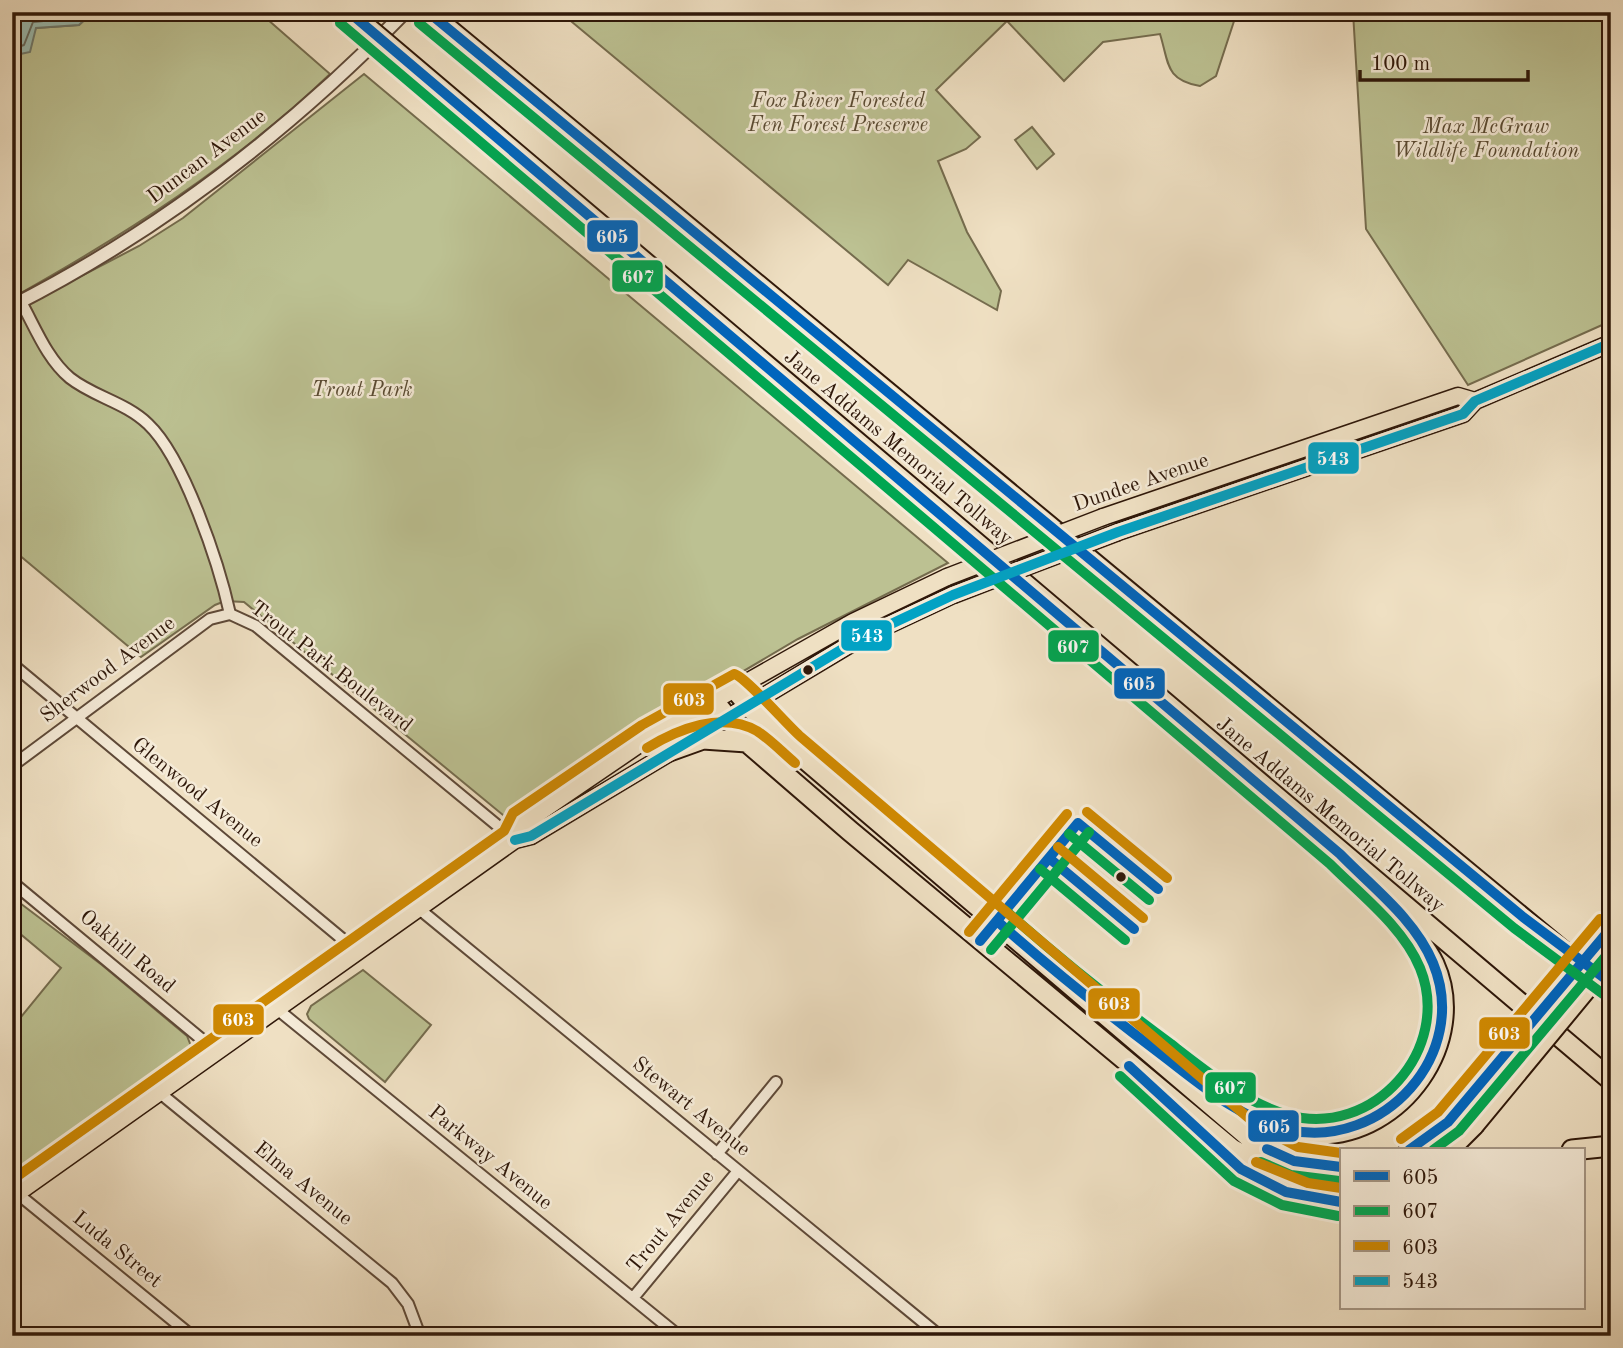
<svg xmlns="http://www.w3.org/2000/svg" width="1623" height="1348" viewBox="0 0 1623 1348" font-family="'Old Standard TT',serif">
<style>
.green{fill:#bcc192;stroke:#756c4e;stroke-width:2}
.water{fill:#9abdb2;stroke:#6f7b6e;stroke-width:2}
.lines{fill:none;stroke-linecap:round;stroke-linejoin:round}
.shore{stroke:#646a5e;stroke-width:2}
.minor-casing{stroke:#5e4938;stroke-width:14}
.tertiary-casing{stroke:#5e4938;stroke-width:16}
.primary-casing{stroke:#2e1709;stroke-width:19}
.motorway-casing{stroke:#2e1709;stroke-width:23}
.minor{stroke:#f5ebd8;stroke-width:10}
.tertiary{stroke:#f5ebd8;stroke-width:12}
.primary{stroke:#efe0c3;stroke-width:16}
.motorway{stroke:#efe0c3;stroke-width:19}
.primary-bridge-casing{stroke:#2e1709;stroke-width:19;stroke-linecap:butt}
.motorway-bridge-casing{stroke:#2e1709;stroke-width:23;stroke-linecap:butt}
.primary-bridge{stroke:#efe0c3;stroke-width:16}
.motorway-bridge{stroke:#efe0c3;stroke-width:19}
.bus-1-casing{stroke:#f5ebd8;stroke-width:16}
.bus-2-casing{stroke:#f5ebd8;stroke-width:16}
.bus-3-casing{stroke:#f5ebd8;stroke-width:16}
.bus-4-casing{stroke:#f5ebd8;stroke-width:16}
.bus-1{stroke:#0065bd;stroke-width:10}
.bus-2{stroke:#00a651;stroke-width:10}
.bus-3{stroke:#cf8902;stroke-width:10}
.bus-4{stroke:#02a2c4;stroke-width:10}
.bus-dot{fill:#2e1709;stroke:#f5ebd8;stroke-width:2.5}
.labels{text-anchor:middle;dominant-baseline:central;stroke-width:5;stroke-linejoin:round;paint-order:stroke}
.park-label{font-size:21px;font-style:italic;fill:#594a32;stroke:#f5ebd8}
.street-label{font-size:21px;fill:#2e1709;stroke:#f5ebd8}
.line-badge{stroke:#f5ebd8;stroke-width:2.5}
.badge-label{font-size:19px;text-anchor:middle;font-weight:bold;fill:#fff}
</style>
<rect width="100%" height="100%" fill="#efe0c3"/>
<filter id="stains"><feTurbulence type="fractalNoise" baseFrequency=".00286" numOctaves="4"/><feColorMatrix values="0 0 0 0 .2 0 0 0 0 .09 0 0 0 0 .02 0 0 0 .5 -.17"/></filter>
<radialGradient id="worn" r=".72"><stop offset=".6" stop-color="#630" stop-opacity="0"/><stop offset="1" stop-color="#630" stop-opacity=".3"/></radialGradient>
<path class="green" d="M 93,12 L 259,12 L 330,74 C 236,164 125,235 12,298 L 12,63 L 36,28 L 79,25 Z
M 560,12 L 1237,12 L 1216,76 L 1200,86 C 1165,80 1169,63 1160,34 L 1103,42 L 1064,81 L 1007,21 L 936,90 L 980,137 L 966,149 L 938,161 L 967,232 L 1001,291 L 997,310 L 908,260 L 888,285 Z
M 1353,12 L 1611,12 L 1611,321 L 1468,385 L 1366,229 Z
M 364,74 L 948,563 L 798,639 L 628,739 L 514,824 L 244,602 L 225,601 L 215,605 L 141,657 L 12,549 L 12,312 L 139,246 L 183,218 Z
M 1032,127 L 1054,154 L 1037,169 L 1015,140 Z
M 12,897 L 102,965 L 187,1036 L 191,1046 L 187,1057 L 12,1181 L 12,1028 L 61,968 L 12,927 Z
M 363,970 L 431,1025 L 385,1082 L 309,1019 L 307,1014 L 311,1006 Z"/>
<path class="water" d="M 12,12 L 93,12 L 79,25 L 36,28 L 30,52 L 16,55 L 12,63 Z"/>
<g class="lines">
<path class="shore" d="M 12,49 L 24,45 L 33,22 L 76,18 L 82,12"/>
<defs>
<path id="minor" d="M 21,302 C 35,327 47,359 70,378 C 94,397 125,402 148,424 C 184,458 219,564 230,614 L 256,626 L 515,840
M 12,664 L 358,952
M 12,766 L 210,619 L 230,614
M 12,882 L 217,1052
M 418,908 L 940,1336
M 277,1009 L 679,1336
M 160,1093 L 392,1283 L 408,1304 L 420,1336
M 717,1154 L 776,1082
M 18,1194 L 192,1336
M 633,1298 L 738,1171"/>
<path id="tertiary" d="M 12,306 C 158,232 291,129 405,12"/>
<path id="primary" d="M 1103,517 L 1458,396 L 1475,401
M 1118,532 L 1463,414 L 1475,401 L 1611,343
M 515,840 L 521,825 L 650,737 L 853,622 L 947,577
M 12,1197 L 515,840 L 531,836 L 859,639 L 953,595"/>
<path id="motorway" d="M 428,12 L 1611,991
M 493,134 L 1611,1080
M 734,688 L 762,721 L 792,748 L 1250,1138 L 1294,1161 L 1341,1167
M 713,700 L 747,742 L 850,831 L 1232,1149 L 1283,1178 L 1341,1187
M 664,753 L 703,739 L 747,742
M 1206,1088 C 1238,1112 1277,1133 1318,1134 C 1401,1135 1469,1041 1434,964 C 1424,943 1406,925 1391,908
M 1409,1150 L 1432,1136 L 1457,1112
M 1449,1150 L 1474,1125
M 1572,1150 L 1611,1146
M 1282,1190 L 1341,1202"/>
</defs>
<use href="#minor" class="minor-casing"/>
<use href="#tertiary" class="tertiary-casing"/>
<use href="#primary" class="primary-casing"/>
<use href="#motorway" class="motorway-casing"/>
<use href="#minor" class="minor"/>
<use href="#tertiary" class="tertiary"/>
<use href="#primary" class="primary"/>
<use href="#motorway" class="motorway"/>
<defs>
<path id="primary-bridge" d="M 947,577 L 1103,517
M 953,595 L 1118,532"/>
<path id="motorway-bridge" d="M 349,12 L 493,134
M 1457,1112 L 1611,928
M 1474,1125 L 1611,959"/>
</defs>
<use href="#primary-bridge" class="primary-bridge-casing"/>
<use href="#motorway-bridge" class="motorway-bridge-casing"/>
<use href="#primary-bridge" class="primary-bridge"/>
<use href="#motorway-bridge" class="motorway-bridge"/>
<defs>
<path id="bus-1" d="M 349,12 L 1340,854 C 1372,887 1415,919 1433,963 C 1471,1054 1383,1150 1289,1130 C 1241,1120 1200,1084 1162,1055 C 1105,1012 1050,968 997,921
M 428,12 L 1523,917 L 1611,983
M 1078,823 L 1158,889
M 1049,858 L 1134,929
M 980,941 L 1078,823
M 1129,1066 L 1241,1169 L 1286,1192 L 1341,1202
M 1267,1149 L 1294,1161 L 1341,1167
M 1409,1150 L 1448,1122 L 1611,928"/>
<path id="bus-2" d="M 340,23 L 1330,864 C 1361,895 1403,927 1420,968 C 1453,1049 1373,1139 1288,1115 C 1244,1102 1207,1072 1171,1044 C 1114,1002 1059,958 1006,911
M 419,23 L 1514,928 L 1603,994
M 1069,834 L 1149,900
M 1040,869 L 1125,940
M 991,950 L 1089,832
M 1120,1076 L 1234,1181 L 1282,1205 L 1338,1216
M 1433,1150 L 1459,1131 L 1611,950
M 1261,1162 L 1291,1175 L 1339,1181"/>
<path id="bus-3" d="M 647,748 C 678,729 722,711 757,731 C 771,740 783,753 795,763
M 1087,812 L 1167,878
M 1058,847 L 1143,918
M 969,932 L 1067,814
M 1401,1139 L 1438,1112 L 1600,919
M 1256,1162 L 1308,1183 L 1341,1188
M 12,1180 L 504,831 L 513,813 L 642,725 L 734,674 C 745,676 788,726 801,737 L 1258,1126 L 1298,1147 L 1341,1153"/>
<path id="bus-4" d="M 515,840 L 531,836 L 859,639 L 953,595 L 1118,532 L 1463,414 L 1475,401 L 1611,343"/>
</defs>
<use href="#bus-1" class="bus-1-casing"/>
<use href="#bus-2" class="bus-2-casing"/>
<use href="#bus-3" class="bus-3-casing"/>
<use href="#bus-4" class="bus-4-casing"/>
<use href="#bus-1" class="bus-1"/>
<use href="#bus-2" class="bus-2"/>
<use href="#bus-3" class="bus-3"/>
<use href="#bus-4" class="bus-4"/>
</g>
<g class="bus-dot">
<circle cx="808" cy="670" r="6"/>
<circle cx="1121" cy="877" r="6"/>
</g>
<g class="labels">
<g class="park-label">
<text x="838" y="101">Fox River Forested<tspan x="838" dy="24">Fen Forest Preserve</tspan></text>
<text x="1486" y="127">Max McGraw<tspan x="1486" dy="24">Wildlife Foundation</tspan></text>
<text x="362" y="390">Trout Park</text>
</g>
<g class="street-label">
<text transform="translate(207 157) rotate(-37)">Duncan Avenue</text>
<text transform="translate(898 448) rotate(40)">Jane Addams Memorial Tollway</text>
<text transform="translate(1141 483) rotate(-19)">Dundee Avenue</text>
<text transform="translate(331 667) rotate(38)">Trout Park Boulevard</text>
<text transform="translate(108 670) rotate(-37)">Sherwood Avenue</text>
<text transform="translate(197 793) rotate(39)">Glenwood Avenue</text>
<text transform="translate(1330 815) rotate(40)">Jane Addams Memorial Tollway</text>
<text transform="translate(127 952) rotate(40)">Oakhill Road</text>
<text transform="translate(691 1107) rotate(39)">Stewart Avenue</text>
<text transform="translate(490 1158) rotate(39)">Parkway Avenue</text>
<text transform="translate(303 1184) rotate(39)">Elma Avenue</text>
<text transform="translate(671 1222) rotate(-51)">Trout Avenue</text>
<text transform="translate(117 1250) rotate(39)">Luda Street</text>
</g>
</g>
<g class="line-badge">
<rect x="586" y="219" width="53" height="34" rx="7" fill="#0065bd"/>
<rect x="611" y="259" width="53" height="34" rx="7" fill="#00a651"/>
<rect x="1307" y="441" width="53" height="34" rx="7" fill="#02a2c4"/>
<rect x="840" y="619" width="53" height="33" rx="7" fill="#02a2c4"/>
<rect x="1047" y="629" width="53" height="34" rx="7" fill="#00a651"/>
<rect x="1113" y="667" width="53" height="33" rx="7" fill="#0065bd"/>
<rect x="662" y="682" width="53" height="34" rx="7" fill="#cf8902"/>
<rect x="1087" y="987" width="54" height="33" rx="7" fill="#cf8902"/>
<rect x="212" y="1003" width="53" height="33" rx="7" fill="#cf8902"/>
<rect x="1478" y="1016" width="53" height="34" rx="7" fill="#cf8902"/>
<rect x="1204" y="1071" width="53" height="33" rx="7" fill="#00a651"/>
<rect x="1247" y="1109" width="53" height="34" rx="7" fill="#0065bd"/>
</g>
<g class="badge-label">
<text x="612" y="243">605</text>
<text x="638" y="283">607</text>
<text x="1333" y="465">543</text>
<text x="867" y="642">543</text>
<text x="1073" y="653">607</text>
<text x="1139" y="690">605</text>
<text x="689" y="706">603</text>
<text x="1114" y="1010">603</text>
<text x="238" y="1026">603</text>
<text x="1504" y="1040">603</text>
<text x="1230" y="1094">607</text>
<text x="1274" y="1133">605</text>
</g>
<rect width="1623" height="1348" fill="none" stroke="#efe0c3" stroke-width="42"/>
<rect x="14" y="14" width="1595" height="1320" fill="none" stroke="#2e1709" stroke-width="3.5"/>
<rect x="21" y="21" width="1581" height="1306" fill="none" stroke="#2e1709" stroke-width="2"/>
<rect x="1340" y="1148" width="245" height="161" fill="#f5ebd8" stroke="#a59685" stroke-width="2"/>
<rect x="1354" y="1171" width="35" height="10" fill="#0065bd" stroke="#a59685" stroke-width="2"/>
<text x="1402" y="1184" font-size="21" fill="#2e1709">605</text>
<rect x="1354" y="1206" width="35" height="10" fill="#00a651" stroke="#a59685" stroke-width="2"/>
<text x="1402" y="1218" font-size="21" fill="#2e1709">607</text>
<rect x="1354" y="1241" width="35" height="10" fill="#cf8902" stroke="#a59685" stroke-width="2"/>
<text x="1402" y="1254" font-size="21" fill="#2e1709">603</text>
<rect x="1354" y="1276" width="35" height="10" fill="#02a2c4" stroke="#a59685" stroke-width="2"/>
<text x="1402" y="1288" font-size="21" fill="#2e1709">543</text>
<path d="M1360 70v10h168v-10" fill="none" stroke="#2e1709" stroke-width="3.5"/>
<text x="1371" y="70" font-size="21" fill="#2e1709" stroke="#f5ebd8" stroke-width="5" paint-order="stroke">100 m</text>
<rect width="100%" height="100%" filter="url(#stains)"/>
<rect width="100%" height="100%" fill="url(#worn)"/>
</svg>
